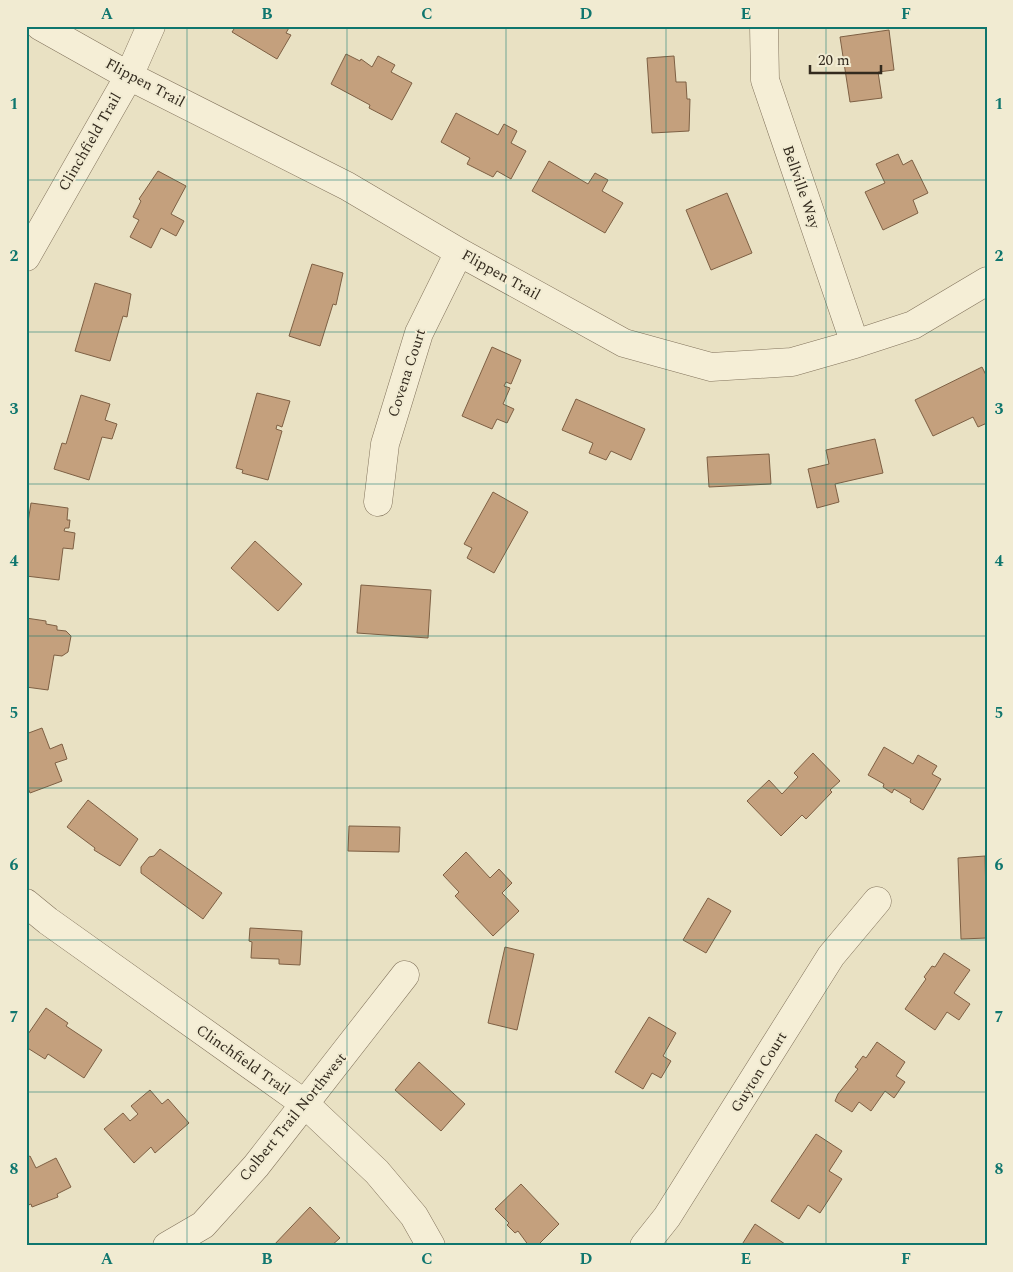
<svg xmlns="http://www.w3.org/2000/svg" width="1013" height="1272" viewBox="0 0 1013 1272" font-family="Spectral,serif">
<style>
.building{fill:#c4a07d;stroke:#7e6044}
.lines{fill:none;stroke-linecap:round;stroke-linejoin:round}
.minor-casing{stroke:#82735c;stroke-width:29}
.minor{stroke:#f5eed6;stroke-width:28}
.grid{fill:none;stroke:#0f766e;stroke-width:1;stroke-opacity:0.55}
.labels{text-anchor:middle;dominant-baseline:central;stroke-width:4;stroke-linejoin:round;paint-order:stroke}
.street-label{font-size:15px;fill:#332a1e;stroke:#f1ebd2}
.neatline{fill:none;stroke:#0f766e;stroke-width:2}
.grid-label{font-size:16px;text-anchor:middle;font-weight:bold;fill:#0f766e}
</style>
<rect width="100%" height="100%" fill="#e9e1c3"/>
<path class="building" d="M 236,26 L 290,26 L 286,33 L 291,35 L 277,59 L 232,32 Z
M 889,30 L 894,70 L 878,72 L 882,98 L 850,102 L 840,37 Z
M 346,54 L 360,61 L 361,59 L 372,67 L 378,56 L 395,65 L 391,72 L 412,83 L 392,120 L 369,108 L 370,105 L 331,84 Z
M 674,56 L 676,82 L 686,82 L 687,99 L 690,99 L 689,131 L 652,133 L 647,58 Z
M 456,113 L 498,135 L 504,124 L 517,131 L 511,143 L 526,151 L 511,179 L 497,171 L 493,177 L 467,164 L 470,158 L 441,142 Z
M 898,154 L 903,165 L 912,160 L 928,193 L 913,200 L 918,213 L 883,230 L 865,192 L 885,183 L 876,164 Z
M 549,161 L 588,184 L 595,173 L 608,180 L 602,191 L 623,203 L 605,233 L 532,191 Z
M 158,171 L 186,186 L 171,214 L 184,221 L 176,236 L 161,228 L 151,248 L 130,237 L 139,220 L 133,217 L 141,201 L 139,199 Z
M 727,193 L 752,253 L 711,270 L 686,210 Z
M 312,264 L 343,273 L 336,305 L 333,304 L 320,346 L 289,336 Z
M 95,283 L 131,294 L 127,317 L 123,316 L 110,361 L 75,351 Z
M 492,347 L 521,360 L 511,384 L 506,382 L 504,386 L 510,388 L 503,404 L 514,409 L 507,423 L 497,419 L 492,429 L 462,416 Z
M 982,367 L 987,377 L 987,423 L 978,427 L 973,417 L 933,436 L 915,400 Z
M 257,393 L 290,401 L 282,427 L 277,425 L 276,429 L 282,431 L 268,480 L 242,473 L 243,470 L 236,468 Z
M 81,395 L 110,404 L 105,420 L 117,424 L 112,439 L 102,437 L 89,480 L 54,469 L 62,443 L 66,444 Z
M 576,399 L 645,429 L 631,460 L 611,451 L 606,460 L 589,453 L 593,443 L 562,430 Z
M 875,439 L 883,473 L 835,484 L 839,502 L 817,508 L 808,469 L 829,464 L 826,450 Z
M 769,454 L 771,484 L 709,487 L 707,457 Z
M 493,492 L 528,512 L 494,573 L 467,558 L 472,548 L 464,544 Z
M 31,503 L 68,508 L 67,520 L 70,520 L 69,528 L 65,528 L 64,531 L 75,533 L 73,549 L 63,548 L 59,580 L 26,576 L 26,535 Z
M 255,541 L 302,584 L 278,611 L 231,568 Z
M 361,585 L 431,590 L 428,638 L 357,633 Z
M 26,618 L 46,621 L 46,624 L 57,626 L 57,630 L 66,631 L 71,636 L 68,652 L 62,656 L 54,655 L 48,690 L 26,687 Z
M 42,728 L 50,749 L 62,744 L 67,759 L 55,763 L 62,781 L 30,793 L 26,783 L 26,734 Z
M 884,747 L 913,764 L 918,755 L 937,766 L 932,774 L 941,779 L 923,810 L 910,802 L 911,799 L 894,789 L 892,793 L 883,787 L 884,784 L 868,775 Z
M 813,753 L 840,781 L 830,790 L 832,792 L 806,819 L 802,815 L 781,836 L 747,801 L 769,780 L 782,794 L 798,777 L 794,773 Z
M 88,800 L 138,839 L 120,866 L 94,850 L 95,848 L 67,827 Z
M 349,826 L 400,827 L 399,852 L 348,851 Z
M 160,849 L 222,893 L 203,919 L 141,873 L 141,867 L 149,857 L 154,856 Z
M 466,852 L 490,878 L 499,869 L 512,883 L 502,893 L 519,911 L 493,936 L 455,896 L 459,892 L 443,875 Z
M 985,856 L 987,938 L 961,939 L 958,858 Z
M 708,898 L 731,911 L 706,953 L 683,940 Z
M 250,928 L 302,931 L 300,965 L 279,964 L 279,959 L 251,958 L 252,942 L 249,941 Z
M 505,947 L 534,954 L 517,1030 L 488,1023 Z
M 944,953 L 970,970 L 954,993 L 970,1004 L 959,1020 L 947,1012 L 935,1030 L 905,1009 L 926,979 L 924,977 L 932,966 L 935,967 Z
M 46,1008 L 68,1023 L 66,1026 L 102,1050 L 84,1078 L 48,1054 L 45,1059 L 26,1047 L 26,1037 Z
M 649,1017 L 676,1033 L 663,1056 L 671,1061 L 661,1078 L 652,1073 L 643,1089 L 615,1072 Z
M 877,1042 L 905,1062 L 896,1076 L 905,1082 L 894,1098 L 885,1091 L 871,1111 L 859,1102 L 852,1112 L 835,1101 L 838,1094 L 858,1069 L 855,1067 L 863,1056 L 866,1058 Z
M 419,1062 L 465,1104 L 441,1131 L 395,1090 Z
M 150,1090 L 162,1104 L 168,1099 L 189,1123 L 155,1153 L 151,1147 L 134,1163 L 104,1129 L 123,1113 L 130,1121 L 138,1114 L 131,1106 Z
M 816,1134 L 842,1151 L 829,1171 L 842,1179 L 820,1213 L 808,1205 L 799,1219 L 771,1201 Z
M 30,1156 L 36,1168 L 56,1158 L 71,1187 L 57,1194 L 58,1197 L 32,1207 L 31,1204 L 26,1206 L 26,1158 Z
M 521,1184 L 559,1224 L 537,1246 L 529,1246 L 518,1231 L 515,1233 L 507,1225 L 509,1223 L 495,1209 Z
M 310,1207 L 340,1238 L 331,1246 L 273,1246 Z
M 755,1224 L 785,1244 L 784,1246 L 741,1246 Z"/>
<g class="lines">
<defs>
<path id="minor" d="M 40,26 L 129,76 L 347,186 L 459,252 L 624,343 L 711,367 L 792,362 L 855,344 L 913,325 L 987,281
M 764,26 L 765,80 L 855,344
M 26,257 L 129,76 L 151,26
M 378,502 L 385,444 L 419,333 L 459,252
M 26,903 L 48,921 L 305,1104 L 377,1172 L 414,1216 L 431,1246
M 167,1246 L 203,1225 L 256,1166 L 405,975
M 644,1246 L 667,1217 L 831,956 L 877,901"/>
</defs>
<use href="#minor" class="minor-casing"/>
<use href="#minor" class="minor"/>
</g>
<path class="grid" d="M 187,26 L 187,1246M 347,26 L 347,1246M 506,26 L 506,1246M 666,26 L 666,1246M 826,26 L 826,1246M 26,180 L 987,180M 26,332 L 987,332M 26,484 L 987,484M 26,636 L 987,636M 26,788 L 987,788M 26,940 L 987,940M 26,1092 L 987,1092"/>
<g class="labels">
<g class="street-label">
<text transform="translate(145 83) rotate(28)">Flippen Trail</text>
<text transform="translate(90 142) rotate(-60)">Clinchfield Trail</text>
<text transform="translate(801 187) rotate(71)">Bellville Way</text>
<text transform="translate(501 275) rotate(29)">Flippen Trail</text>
<text transform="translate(407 373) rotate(-72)">Covena Court</text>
<text transform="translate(243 1060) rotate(35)">Clinchfield Trail</text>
<text transform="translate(759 1072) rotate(-58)">Guyton Court</text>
<text transform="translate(293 1117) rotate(-51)">Colbert Trail Northwest</text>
</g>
</g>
<rect width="1013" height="1272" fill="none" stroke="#f1ebd2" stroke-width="55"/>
<path d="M810 65v8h71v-8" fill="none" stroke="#332a1e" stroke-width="2.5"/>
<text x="818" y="65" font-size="15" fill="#332a1e" stroke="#f1ebd2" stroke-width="4" paint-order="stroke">20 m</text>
<rect x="28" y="28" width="958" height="1216" class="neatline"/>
<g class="grid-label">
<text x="107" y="19">A</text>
<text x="267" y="19">B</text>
<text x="427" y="19">C</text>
<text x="586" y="19">D</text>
<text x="746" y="19">E</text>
<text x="906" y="19">F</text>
<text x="14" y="109">1</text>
<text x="999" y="109">1</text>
<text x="14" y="261">2</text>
<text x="999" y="261">2</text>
<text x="14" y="414">3</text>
<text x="999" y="414">3</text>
<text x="14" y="566">4</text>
<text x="999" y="566">4</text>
<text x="14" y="718">5</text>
<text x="999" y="718">5</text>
<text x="14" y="870">6</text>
<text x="999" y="870">6</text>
<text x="14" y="1022">7</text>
<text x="999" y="1022">7</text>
<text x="14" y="1174">8</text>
<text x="999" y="1174">8</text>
<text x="107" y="1264">A</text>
<text x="267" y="1264">B</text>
<text x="427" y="1264">C</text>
<text x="586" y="1264">D</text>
<text x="746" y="1264">E</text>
<text x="906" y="1264">F</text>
</g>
</svg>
